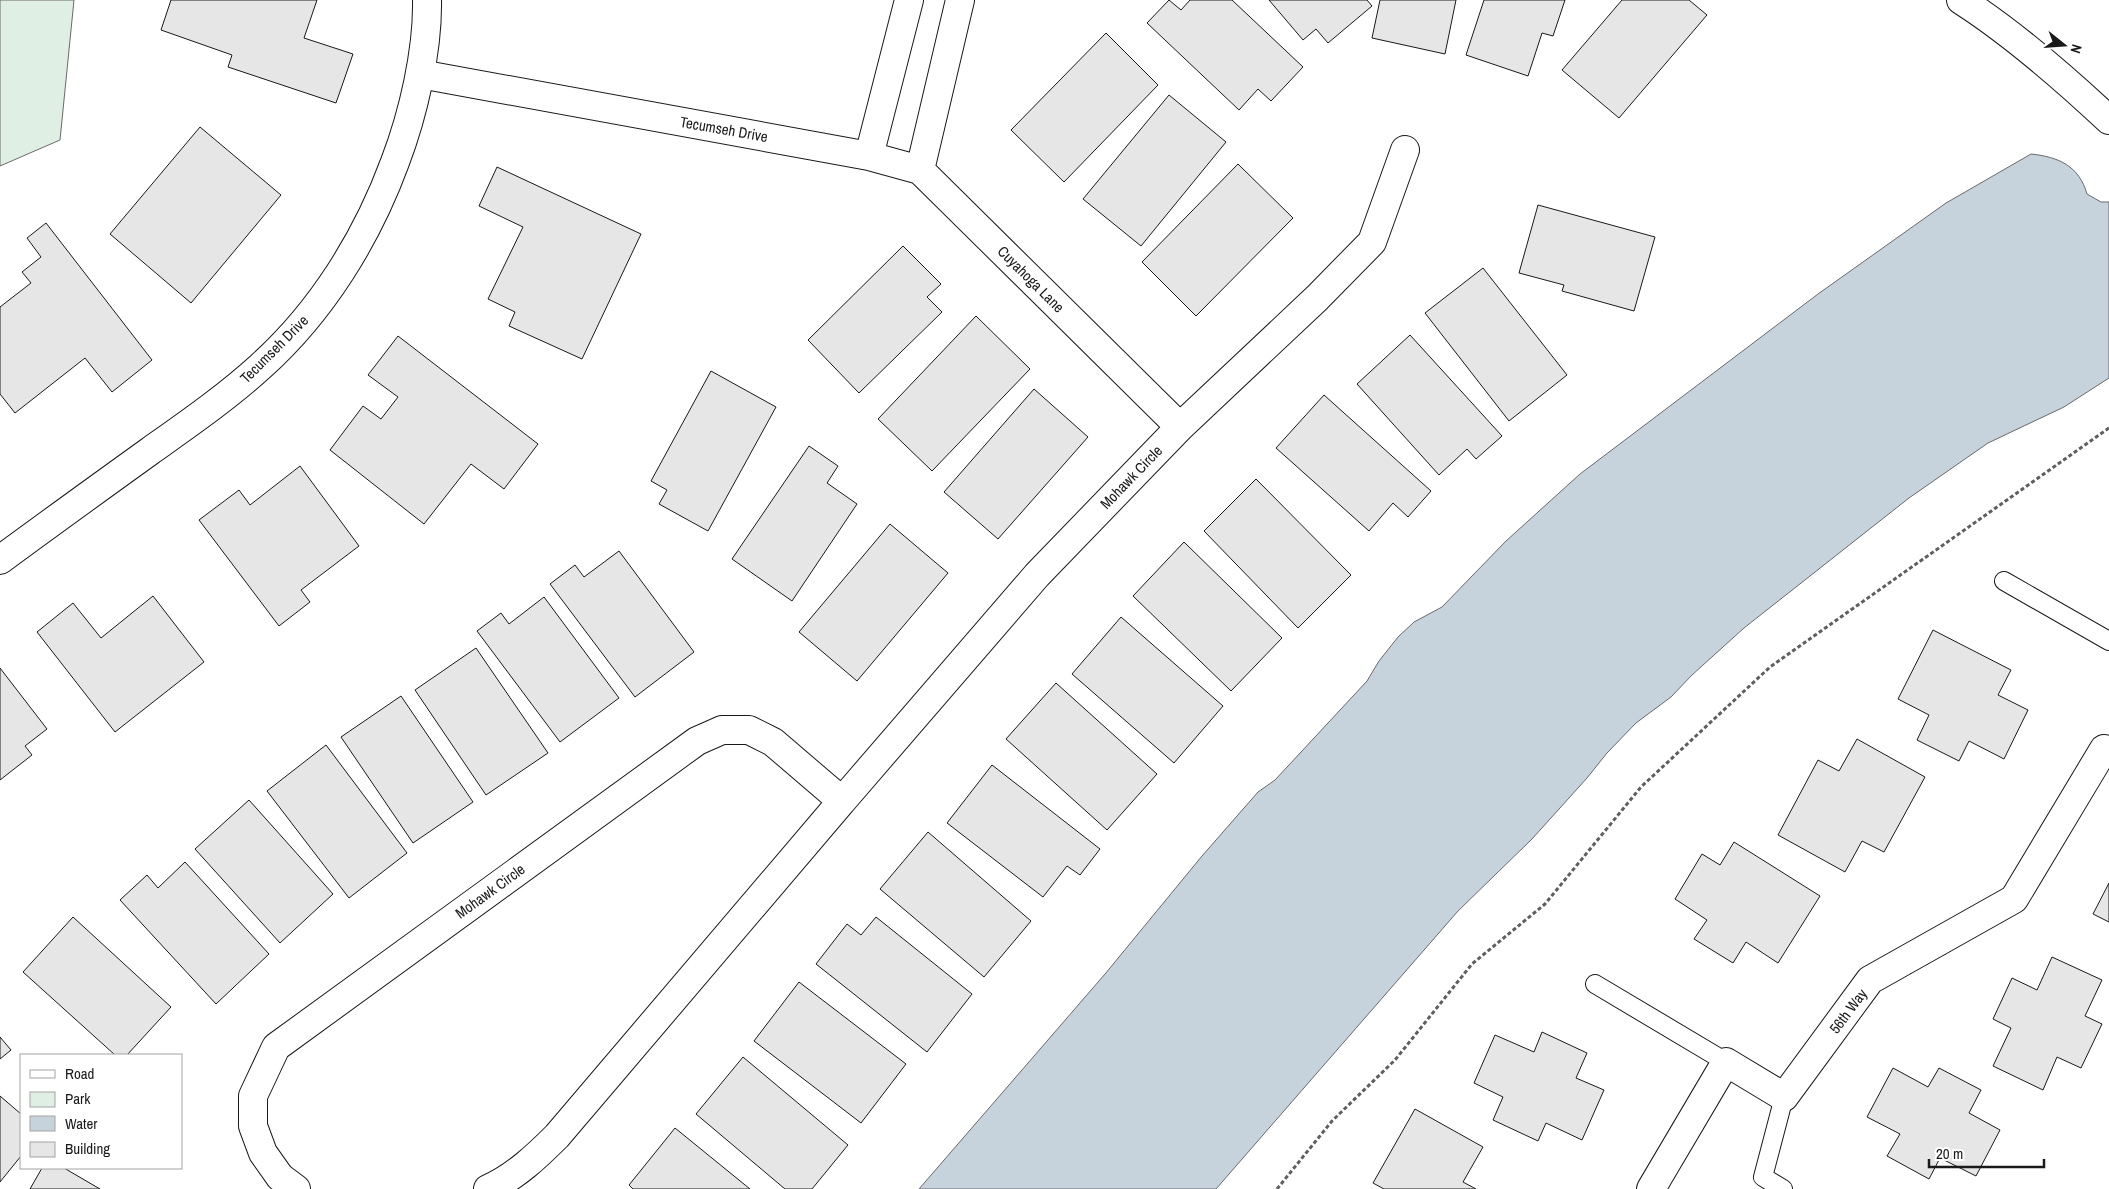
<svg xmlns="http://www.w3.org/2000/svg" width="2109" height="1189" viewBox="0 0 2109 1189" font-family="'Archivo Narrow',sans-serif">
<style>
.green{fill:#e0efe3;stroke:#6a6a6a}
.water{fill:#c6d2dc;stroke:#6a6a6a}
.building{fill:#e6e6e6;stroke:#1a1a1a}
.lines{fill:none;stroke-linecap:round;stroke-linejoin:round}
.service-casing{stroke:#1a1a1a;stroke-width:20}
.minor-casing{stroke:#1a1a1a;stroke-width:30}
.tertiary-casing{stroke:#1a1a1a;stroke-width:30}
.path{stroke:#5f5f5f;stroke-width:3;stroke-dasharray:4 2.5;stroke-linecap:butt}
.service{stroke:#fff;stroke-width:18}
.minor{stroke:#fff;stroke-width:28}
.tertiary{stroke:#fff;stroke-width:28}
.labels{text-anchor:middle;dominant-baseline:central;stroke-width:4;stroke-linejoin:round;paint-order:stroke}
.street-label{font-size:15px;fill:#1a1a1a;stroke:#fff}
</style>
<rect width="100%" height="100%" fill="#fff"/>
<path class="green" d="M 0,0 L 74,0 L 60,140 L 0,166 Z"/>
<path class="water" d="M 2031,154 C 2059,157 2079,166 2087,194 L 2101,202 L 2109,202 L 2109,378 L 2064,407 L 1988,443 L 1909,498 L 1744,628 L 1692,675 L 1671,697 L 1636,723 L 1607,753 L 1587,778 L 1532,839 L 1458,911 L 1216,1189 L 919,1189 L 1105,974 L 1202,856 L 1258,792 L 1275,780 L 1367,681 L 1379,661 L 1398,637 L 1414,622 L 1442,607 L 1506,541 L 1580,474 L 1818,294 L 1946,203 Z"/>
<path class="building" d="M 171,0 L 317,0 L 304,38 L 353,54 L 336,103 L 228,67 L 232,55 L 161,30 Z
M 1169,0 L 1181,10 L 1190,0 L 1232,0 L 1303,67 L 1271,101 L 1258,89 L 1239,110 L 1147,23 Z
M 1269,0 L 1367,0 L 1372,6 L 1328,43 L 1316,29 L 1303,40 Z
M 1380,0 L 1456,0 L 1445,54 L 1372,38 Z
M 1484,0 L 1565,0 L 1553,36 L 1542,33 L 1528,76 L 1466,55 Z
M 1622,0 L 1689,0 L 1707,15 L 1619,118 L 1562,70 Z
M 1106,33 L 1158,85 L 1064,182 L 1011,130 Z
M 1169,95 L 1226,142 L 1141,246 L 1083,199 Z
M 200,127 L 281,195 L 191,303 L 110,234 Z
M 1238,164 L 1293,218 L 1196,316 L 1142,262 Z
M 497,167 L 641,234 L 582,359 L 509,326 L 515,312 L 488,299 L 523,227 L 479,206 Z
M 1538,205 L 1655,237 L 1634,311 L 1562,291 L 1564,285 L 1519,273 Z
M 46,223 L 152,360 L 112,392 L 85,358 L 15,413 L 0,394 L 0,307 L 31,283 L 22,272 L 41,257 L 27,238 Z
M 903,246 L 941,284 L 927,297 L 942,312 L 859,393 L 808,340 Z
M 1483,268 L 1567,375 L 1509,421 L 1425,313 Z
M 976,316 L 1030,369 L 932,471 L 878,419 Z
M 1410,335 L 1502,436 L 1476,459 L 1467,449 L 1439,475 L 1357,384 Z
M 398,336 L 538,444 L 504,489 L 471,464 L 424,524 L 330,450 L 363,406 L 381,419 L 398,397 L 368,375 Z
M 711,371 L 776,407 L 708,531 L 659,504 L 667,490 L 651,481 Z
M 1034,389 L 1088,437 L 998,539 L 944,492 Z
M 1324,395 L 1431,491 L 1408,517 L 1393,503 L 1369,531 L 1276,448 Z
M 809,446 L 838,466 L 827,483 L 857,504 L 792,601 L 732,559 Z
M 300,466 L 359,546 L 301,590 L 310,602 L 279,626 L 199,520 L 239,490 L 250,505 Z
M 1256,479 L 1351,575 L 1298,628 L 1204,531 Z
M 890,524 L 948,573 L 857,681 L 799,632 Z
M 1184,542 L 1282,638 L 1231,691 L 1133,596 Z
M 619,551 L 694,652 L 635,697 L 550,584 L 575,565 L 584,577 Z
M 153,596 L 204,662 L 115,732 L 37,632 L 73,603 L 101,638 Z
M 544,597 L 619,698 L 560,742 L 477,631 L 501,613 L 509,624 Z
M 1121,617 L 1223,706 L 1174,763 L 1072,674 Z
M 1933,630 L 2011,670 L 1998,695 L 2028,710 L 2004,759 L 1969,741 L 1959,761 L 1917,740 L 1929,715 L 1898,699 Z
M 476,648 L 548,753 L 486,795 L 415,690 Z
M 0,668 L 47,729 L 25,746 L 32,755 L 0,780 Z
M 1056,683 L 1157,774 L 1107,830 L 1006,739 Z
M 401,696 L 473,802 L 413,843 L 341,737 Z
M 1857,739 L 1925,777 L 1884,852 L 1862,841 L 1845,872 L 1778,835 L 1818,760 L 1839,771 Z
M 326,745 L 407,853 L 349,898 L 267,791 Z
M 992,765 L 1100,849 L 1080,875 L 1067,866 L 1043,897 L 947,823 Z
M 249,800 L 333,894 L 280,943 L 195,849 Z
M 928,832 L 1031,921 L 984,977 L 880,889 Z
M 1734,842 L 1820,896 L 1778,963 L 1746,942 L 1733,963 L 1694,939 L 1707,920 L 1675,899 L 1702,854 L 1720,865 Z
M 185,862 L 269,954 L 216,1004 L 120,900 L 147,875 L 158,888 Z
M 2109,883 L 2109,922 L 2093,914 Z
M 73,917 L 171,1007 L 127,1055 L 115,1055 L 23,972 Z
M 876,917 L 972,994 L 927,1052 L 816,964 L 847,924 L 861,935 Z
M 2052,957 L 2102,980 L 2085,1016 L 2102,1024 L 2081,1068 L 2057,1057 L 2043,1090 L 1993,1066 L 2011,1028 L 1993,1019 L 2012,978 L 2037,990 Z
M 799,982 L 906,1064 L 861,1123 L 754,1041 Z
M 1542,1032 L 1587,1053 L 1576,1078 L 1604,1090 L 1582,1140 L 1546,1123 L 1538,1141 L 1493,1120 L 1503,1097 L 1474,1083 L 1495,1035 L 1534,1052 Z
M 0,1037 L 11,1050 L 0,1059 Z
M 743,1057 L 848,1145 L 812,1189 L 785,1189 L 696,1114 Z
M 1893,1068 L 1928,1087 L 1939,1068 L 1981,1090 L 1969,1113 L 2000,1130 L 1976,1176 L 1940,1158 L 1929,1179 L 1887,1156 L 1900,1134 L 1867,1117 Z
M 0,1096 L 21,1114 L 21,1156 L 0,1182 Z
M 1415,1109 L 1483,1147 L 1463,1182 L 1476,1189 L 1384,1189 L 1373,1183 Z
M 675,1128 L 750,1189 L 633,1189 L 629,1185 Z
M 42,1168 L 64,1168 L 100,1189 L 30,1189 Z"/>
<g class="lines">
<defs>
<path id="service" d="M 2004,581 L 2109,641
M 1595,984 L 1726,1062
M 1783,1189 L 1763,1177 L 1784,1097"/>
<path id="minor" d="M 420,74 L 869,156 L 920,170 L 1180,427
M 869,156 L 909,0
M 920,170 L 960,0
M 0,560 C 50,523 100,487 150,451 C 188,424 227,397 261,366 C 322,311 367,238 395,162 C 413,115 428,51 427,0
M 842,801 L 1037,575 L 1180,427 L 1317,298 L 1372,242 L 1405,150
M 296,1189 L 280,1177 L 263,1153 L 253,1126 L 253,1096 L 276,1047 L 697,741 L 722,730 L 749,730 L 773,742 L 842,801 L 557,1136 C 537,1156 515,1177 488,1189
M 1651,1189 L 1726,1062 L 1784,1097 L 1870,980 L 2014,899 L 2104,749 L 2109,750"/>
<path id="tertiary" d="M 1961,0 C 2014,34 2063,77 2109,120"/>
</defs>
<use href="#service" class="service-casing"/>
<use href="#minor" class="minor-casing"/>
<use href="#tertiary" class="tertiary-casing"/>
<path class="path" d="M 1277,1189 L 1332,1121 L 1395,1060 L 1472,964 L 1545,904 L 1641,787 L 1770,667 L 2109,428"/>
<use href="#service" class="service"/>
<use href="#minor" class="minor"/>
<use href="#tertiary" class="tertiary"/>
</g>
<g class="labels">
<g class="street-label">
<text transform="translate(724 129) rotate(10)">Tecumseh Drive</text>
<text transform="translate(1031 279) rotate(45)">Cuyahoga Lane</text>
<text transform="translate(274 349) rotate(-45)">Tecumseh Drive</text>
<text transform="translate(1131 477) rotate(-46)">Mohawk Circle</text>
<text transform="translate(490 891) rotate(-36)">Mohawk Circle</text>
<text transform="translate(1848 1011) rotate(-53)">56th Way</text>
</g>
</g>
<rect x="20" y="1054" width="162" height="115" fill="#ffffff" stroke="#a3a3a3"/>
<rect x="30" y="1070" width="25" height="8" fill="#ffffff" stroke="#a3a3a3"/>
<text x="65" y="1079" font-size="15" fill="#1a1a1a">Road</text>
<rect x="30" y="1092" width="25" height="15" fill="#e0efe3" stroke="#a3a3a3"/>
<text x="65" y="1104" font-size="15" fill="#1a1a1a">Park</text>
<rect x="30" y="1116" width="25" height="15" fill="#c6d2dc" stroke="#a3a3a3"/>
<text x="65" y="1129" font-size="15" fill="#1a1a1a">Water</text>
<rect x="30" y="1142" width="25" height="15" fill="#e6e6e6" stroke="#a3a3a3"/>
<text x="65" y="1154" font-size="15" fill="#1a1a1a">Building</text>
<g transform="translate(2064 45) rotate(107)" stroke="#ffffff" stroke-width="4" paint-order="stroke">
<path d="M0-4L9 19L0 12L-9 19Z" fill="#1a1a1a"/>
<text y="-8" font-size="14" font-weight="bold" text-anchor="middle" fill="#1a1a1a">N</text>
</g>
<path d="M1929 1159v8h115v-8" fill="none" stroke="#1a1a1a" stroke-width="2.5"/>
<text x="1936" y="1159" font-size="15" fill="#1a1a1a" stroke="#ffffff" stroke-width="4" paint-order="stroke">20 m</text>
</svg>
